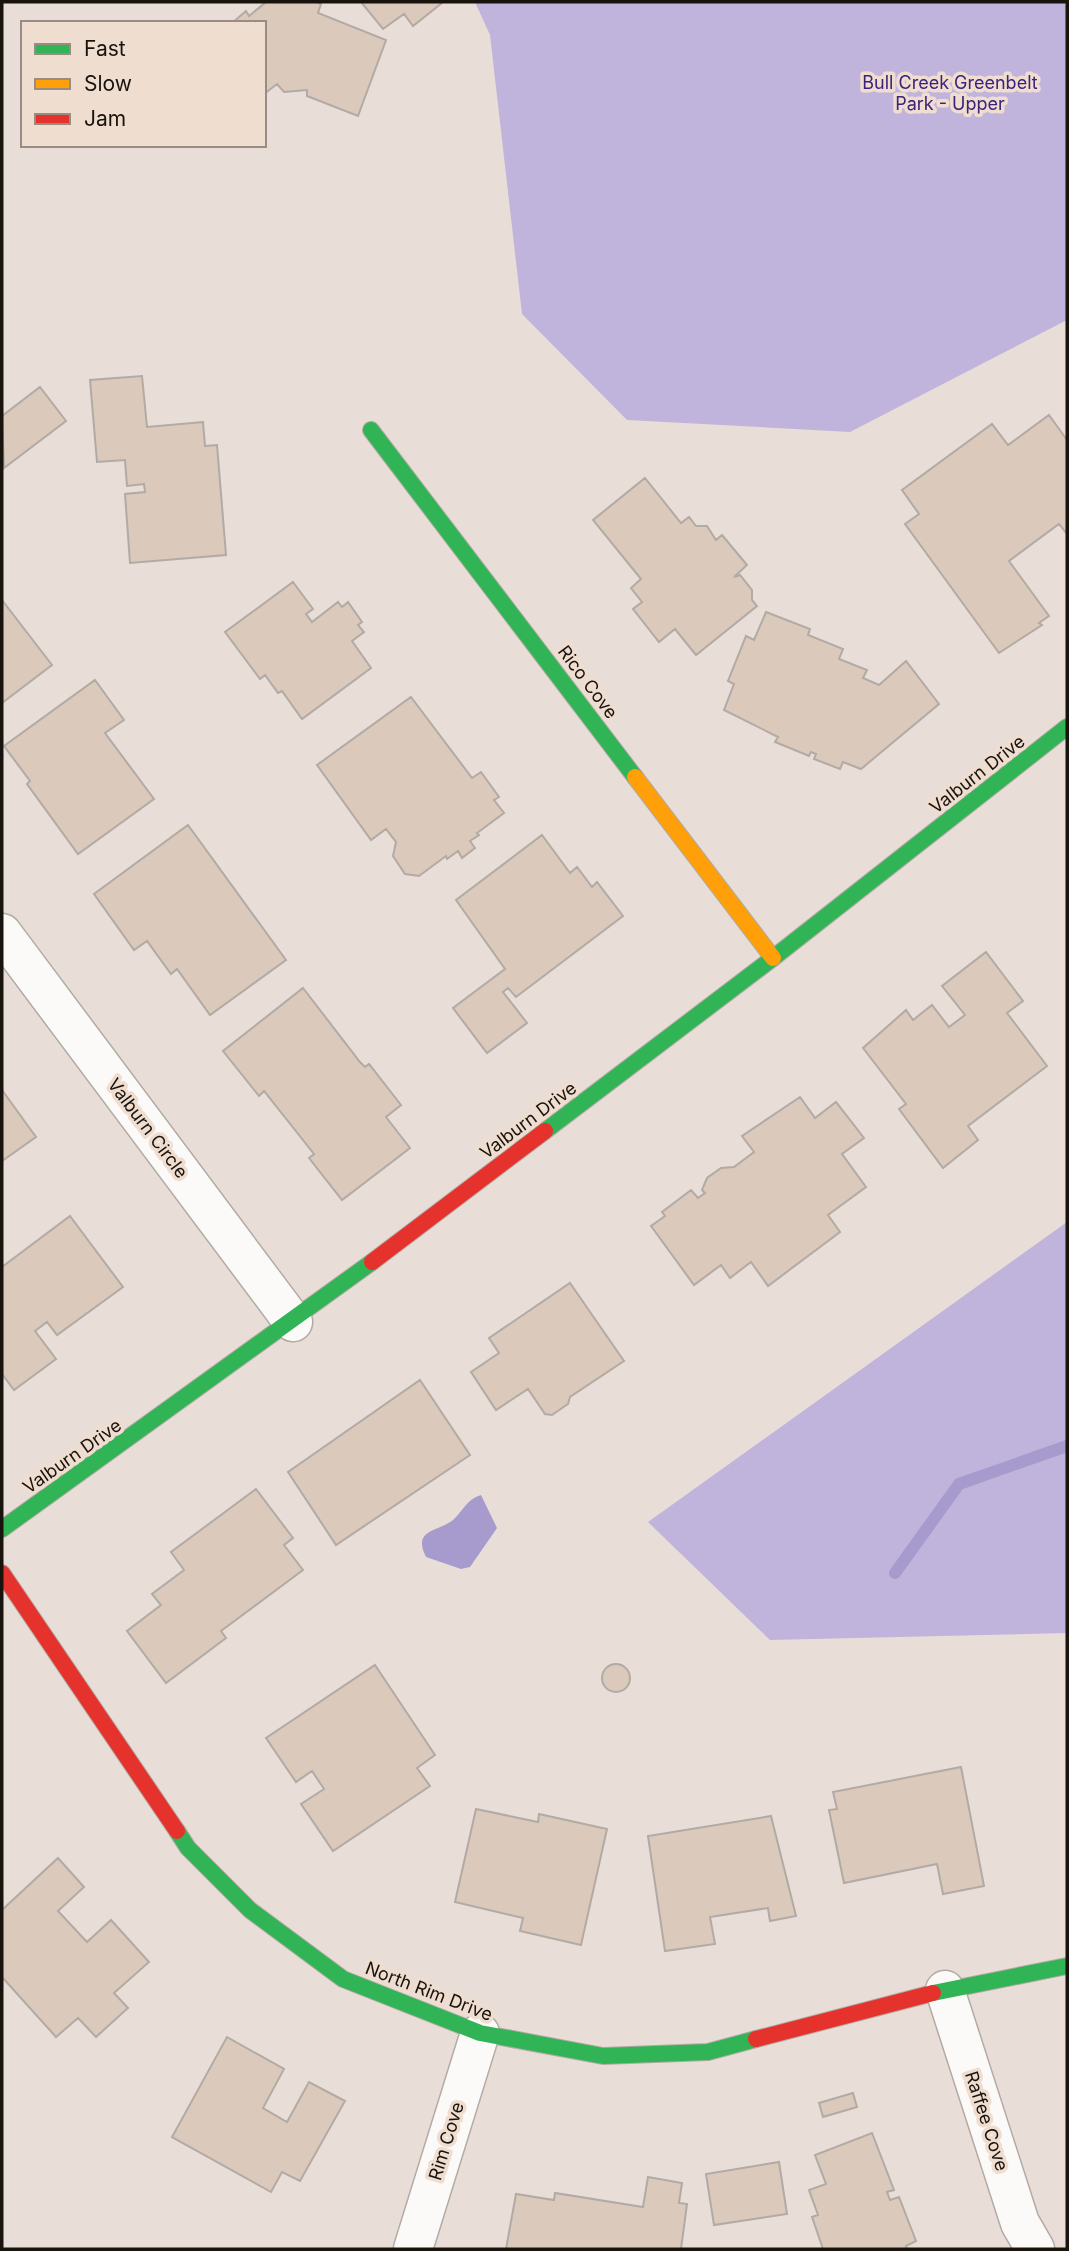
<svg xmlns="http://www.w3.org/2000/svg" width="1069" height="2251" viewBox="0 0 1069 2251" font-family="Inter,sans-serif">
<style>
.forest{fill:#c0b4dc}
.water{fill:#a79bce}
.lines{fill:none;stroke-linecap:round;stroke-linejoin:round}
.stream{stroke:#a79bce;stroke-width:12}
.building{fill:#dbc9bb;stroke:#b2aaa4;stroke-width:2}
.street-casing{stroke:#b2aaa4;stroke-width:41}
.fast-casing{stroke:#b2aaa4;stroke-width:18}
.slow-casing{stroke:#b2aaa4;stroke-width:18}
.jam-casing{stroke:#b2aaa4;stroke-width:18}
.street{stroke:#fcfaf9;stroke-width:38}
.fast{stroke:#30b455;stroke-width:16}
.slow{stroke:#ff9f0a;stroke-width:16}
.jam{stroke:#e5322d;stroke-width:16}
.labels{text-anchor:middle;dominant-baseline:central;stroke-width:7;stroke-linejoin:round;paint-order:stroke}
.park-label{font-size:18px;fill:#3c227b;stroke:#efddd0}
.street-label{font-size:18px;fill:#19130e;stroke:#efddd0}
</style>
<rect width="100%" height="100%" fill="#e8ded7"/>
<path class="forest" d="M 475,2 L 1067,2 L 1067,320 L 850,432 L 627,420 L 522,314 L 490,35 Z
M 1067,1222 L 1067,1633 L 770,1640 L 648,1522 Z"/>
<path class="water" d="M 481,1495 L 497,1528 L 470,1567 L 461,1569 L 426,1557 C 412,1529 438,1532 453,1520 C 464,1510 466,1500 481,1495 Z"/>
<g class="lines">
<path class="stream" d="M 895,1573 L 959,1484 L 1067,1446"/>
</g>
<path class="building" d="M 266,2 L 316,2 L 321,4 L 318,13 L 386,40 L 358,116 L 307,96 L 307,90 L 284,92 L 277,84 L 264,94 L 264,23 L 232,23 L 246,11 L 249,16 Z
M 361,2 L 441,2 L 442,3 L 413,26 L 404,14 L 383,29 Z
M 142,376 L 147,427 L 203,422 L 205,446 L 217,445 L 226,555 L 130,563 L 125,494 L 145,492 L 144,484 L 127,486 L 125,460 L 97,462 L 90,380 Z
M 40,387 L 66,421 L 4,468 L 2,416 Z
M 1049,415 L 1067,440 L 1067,534 L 1059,524 L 1009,561 L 1049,616 L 1039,623 L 1042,625 L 999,653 L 905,524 L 919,514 L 902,490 L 992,424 L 1008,445 Z
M 645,478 L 681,523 L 689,517 L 696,526 L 707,526 L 716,540 L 722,535 L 747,565 L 734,577 L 740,575 L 752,590 L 752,600 L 757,606 L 696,655 L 675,629 L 659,642 L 633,609 L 642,602 L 631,588 L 641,579 L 593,520 Z
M 293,582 L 313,609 L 306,614 L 312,622 L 338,602 L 342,607 L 348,602 L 362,622 L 358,625 L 364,632 L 352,641 L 371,668 L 302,719 L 282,691 L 278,693 L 265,675 L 260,679 L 225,632 Z
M 2,600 L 52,665 L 2,703 Z
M 766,612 L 810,629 L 808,635 L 843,649 L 839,659 L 867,670 L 863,678 L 879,685 L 906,661 L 939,704 L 861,769 L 843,762 L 840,769 L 814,759 L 816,754 L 811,752 L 809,756 L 775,742 L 778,737 L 724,710 L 734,684 L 728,681 L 746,636 L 754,640 Z
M 95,680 L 124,720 L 105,733 L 154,799 L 78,854 L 27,784 L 30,781 L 4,746 Z
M 411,697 L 472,778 L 481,772 L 499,797 L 494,800 L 504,813 L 477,833 L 479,835 L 470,841 L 475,848 L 462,858 L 458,851 L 447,859 L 446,856 L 419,876 L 405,874 L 393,856 L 396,842 L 386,829 L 371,840 L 317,765 Z
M 188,825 L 286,960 L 210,1015 L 177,969 L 171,974 L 147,941 L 134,950 L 94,894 Z
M 542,835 L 570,873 L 577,867 L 592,887 L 597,882 L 623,916 L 516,997 L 508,988 L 503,992 L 527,1023 L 487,1053 L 453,1008 L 505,969 L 456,900 Z
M 986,952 L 1023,1001 L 1007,1013 L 1047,1066 L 968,1126 L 978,1140 L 943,1168 L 899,1109 L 906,1104 L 863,1048 L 906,1010 L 913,1020 L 932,1005 L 949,1027 L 965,1015 L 942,986 Z
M 303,988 L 360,1062 L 365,1067 L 369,1064 L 401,1105 L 386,1117 L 410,1148 L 342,1200 L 309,1158 L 314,1154 L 264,1091 L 259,1096 L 223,1051 Z
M 2,1090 L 36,1137 L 2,1161 Z
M 800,1097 L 815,1118 L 836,1102 L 864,1138 L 842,1154 L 866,1187 L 828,1215 L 840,1232 L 768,1286 L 751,1262 L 730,1278 L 721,1265 L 694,1285 L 651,1226 L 665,1216 L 662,1212 L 691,1190 L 698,1198 L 705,1193 L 702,1190 L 707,1178 L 721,1168 L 734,1167 L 754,1152 L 742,1136 Z
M 70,1216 L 123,1287 L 57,1335 L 47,1322 L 35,1331 L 56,1359 L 14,1390 L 2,1374 L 2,1267 Z
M 570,1283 L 624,1361 L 570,1397 L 568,1404 L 552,1415 L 545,1414 L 528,1389 L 496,1410 L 471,1372 L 499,1353 L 489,1338 Z
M 420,1380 L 470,1455 L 336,1545 L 288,1472 Z
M 256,1489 L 293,1538 L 284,1545 L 303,1570 L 221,1631 L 226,1638 L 166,1683 L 127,1631 L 161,1605 L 152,1594 L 184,1570 L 171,1552 Z
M602 1678a14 14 0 1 1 28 0a14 14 0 1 1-28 0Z
M 375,1665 L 435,1755 L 417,1768 L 430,1786 L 333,1851 L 301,1804 L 324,1789 L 312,1771 L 296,1782 L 266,1738 Z
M 961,1767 L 984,1886 L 943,1894 L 937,1864 L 844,1883 L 829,1810 L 837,1809 L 833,1792 Z
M 476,1809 L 538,1822 L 539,1814 L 607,1829 L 581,1945 L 520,1931 L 523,1918 L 455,1902 Z
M 771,1816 L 796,1916 L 770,1921 L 768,1908 L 710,1917 L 715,1944 L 665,1951 L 648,1836 Z
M 58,1858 L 84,1887 L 58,1911 L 87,1942 L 111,1920 L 149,1962 L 114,1993 L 128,2008 L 96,2037 L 78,2018 L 56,2037 L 2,1977 L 2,1910 Z
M 227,2037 L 284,2069 L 263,2108 L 287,2122 L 309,2082 L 345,2101 L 300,2181 L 282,2172 L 271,2192 L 172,2137 Z
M 853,2093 L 857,2107 L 823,2117 L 819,2103 Z
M 872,2133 L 894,2190 L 887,2192 L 890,2200 L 899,2197 L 916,2241 L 906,2246 L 907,2249 L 823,2249 L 812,2217 L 818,2215 L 809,2190 L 826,2184 L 815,2155 Z
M 779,2162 L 787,2214 L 714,2225 L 706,2174 Z
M 648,2177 L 682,2183 L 679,2203 L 687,2204 L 681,2249 L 506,2249 L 516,2194 L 554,2200 L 555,2193 L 643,2207 Z"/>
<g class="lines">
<defs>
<path id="street" d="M 2,933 L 293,1322
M 945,1990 L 1020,2223 L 1035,2249
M 413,2249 L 480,2033"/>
<path id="fast" d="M 371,430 L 635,777
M 545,1131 L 773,958 L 1067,727
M 2,1529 L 372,1262
M 177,1831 L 188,1848 L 250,1910 L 343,1979 L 480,2033 L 603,2056 L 708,2052 L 756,2039
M 933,1993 L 1067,1966"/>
<path id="slow" d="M 635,777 L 773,958"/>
<path id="jam" d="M 372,1262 L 545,1131
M 2,1573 L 177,1831
M 756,2039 L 933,1993"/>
</defs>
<use href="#street" class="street-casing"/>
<use href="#fast" class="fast-casing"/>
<use href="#slow" class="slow-casing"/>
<use href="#jam" class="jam-casing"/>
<use href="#street" class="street"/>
<use href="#fast" class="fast"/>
<use href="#slow" class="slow"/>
<use href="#jam" class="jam"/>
</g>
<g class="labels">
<g class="park-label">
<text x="950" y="82">Bull Creek Greenbelt<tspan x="950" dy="21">Park - Upper</tspan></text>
</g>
<g class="street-label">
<text transform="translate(588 682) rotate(53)">Rico Cove</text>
<text transform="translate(977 774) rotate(-38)">Valburn Drive</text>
<text transform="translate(528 1120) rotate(-37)">Valburn Drive</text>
<text transform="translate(148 1128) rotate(53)">Valburn Circle</text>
<text transform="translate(72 1456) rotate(-35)">Valburn Drive</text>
<text transform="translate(429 1991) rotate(21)">North Rim Drive</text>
<text transform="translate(987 2121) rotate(72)">Raffee Cove</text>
<text transform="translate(446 2141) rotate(-73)">Rim Cove</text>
</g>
</g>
<rect width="1069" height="2251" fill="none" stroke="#19130e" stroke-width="7"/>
<rect x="21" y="21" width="245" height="126" fill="#efddd0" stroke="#998c82" stroke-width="2"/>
<rect x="35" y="44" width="35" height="10" fill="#30b455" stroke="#998c82" stroke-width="2"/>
<text x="84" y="56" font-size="21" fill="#19130e">Fast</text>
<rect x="35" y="79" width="35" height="10" fill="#ff9f0a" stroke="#998c82" stroke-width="2"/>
<text x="84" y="91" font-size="21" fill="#19130e">Slow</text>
<rect x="35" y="114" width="35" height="10" fill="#e5322d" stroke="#998c82" stroke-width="2"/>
<text x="84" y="126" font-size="21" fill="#19130e">Jam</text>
</svg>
